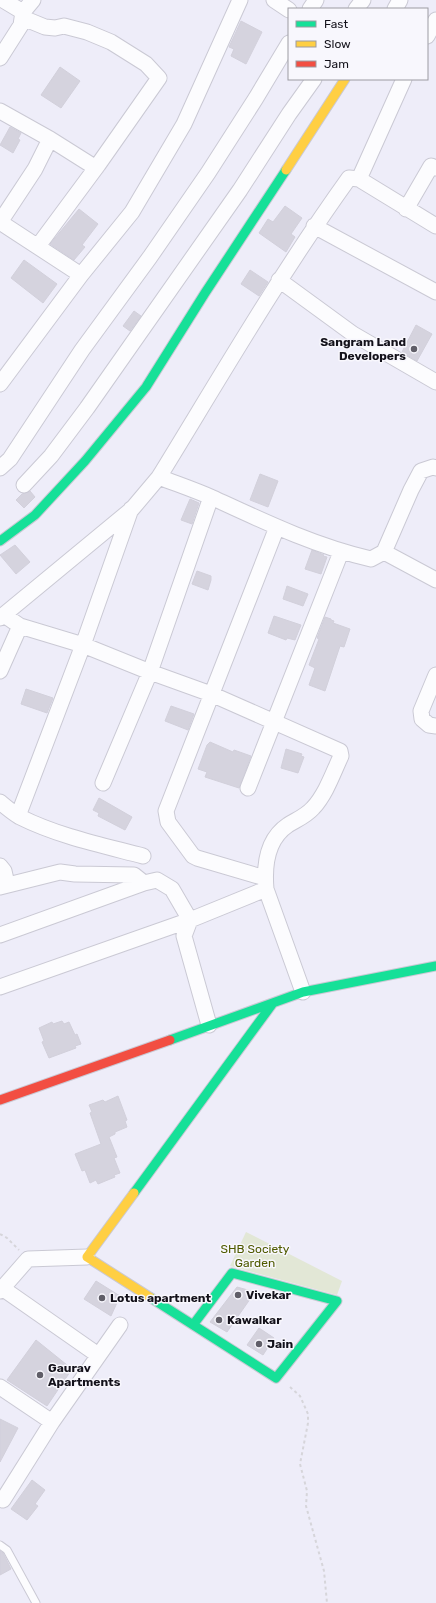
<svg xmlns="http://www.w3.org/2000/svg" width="436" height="1603" viewBox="0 0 436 1603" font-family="Rubik,sans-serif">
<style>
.green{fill:#e2e7d6}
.building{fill:#d5d3de;stroke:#d2d0db}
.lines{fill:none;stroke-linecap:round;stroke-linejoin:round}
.lane-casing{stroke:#cac9d4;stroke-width:9}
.street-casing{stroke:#cac9d4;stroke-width:17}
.fast-casing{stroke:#cac9d4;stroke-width:11}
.slow-casing{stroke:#cac9d4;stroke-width:11}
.jam-casing{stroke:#cac9d4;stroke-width:11}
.path{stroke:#d6d5da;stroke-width:2;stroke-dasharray:3 3;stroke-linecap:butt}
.lane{stroke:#fcfcfe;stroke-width:7}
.street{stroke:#fcfcfe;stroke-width:15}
.fast{stroke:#16e098;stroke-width:9}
.slow{stroke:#ffcf43;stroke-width:9}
.jam{stroke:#f24e42;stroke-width:9}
.poi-dot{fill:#605e68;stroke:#f8f7fd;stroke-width:1.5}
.labels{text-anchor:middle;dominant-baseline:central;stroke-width:3;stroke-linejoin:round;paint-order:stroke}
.poi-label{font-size:12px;font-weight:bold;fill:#13111a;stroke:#f8f7fd;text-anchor:start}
.park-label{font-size:12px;fill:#505b00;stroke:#f8f7fd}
</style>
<rect width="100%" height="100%" fill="#eeedf9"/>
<path class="green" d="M 246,1232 L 342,1281 L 337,1295 L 230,1266 Z"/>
<path class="building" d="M 241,21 L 262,32 L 246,64 L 231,56 L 234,49 L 229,47 Z
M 60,67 L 80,81 L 61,108 L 41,95 Z
M 10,127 L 21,133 L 18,139 L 20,140 L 13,153 L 0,145 Z
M 285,206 L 302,218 L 291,234 L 295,237 L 286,252 L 259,233 L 268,219 L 273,222 Z
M 79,209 L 98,224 L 82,245 L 85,247 L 74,260 L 50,244 Z
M 24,260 L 57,284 L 43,303 L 11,278 Z
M 250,270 L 268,282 L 259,296 L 241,284 Z
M 134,311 L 141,316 L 130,331 L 123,326 Z
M 416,325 L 432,334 L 417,361 L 402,352 Z
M 260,474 L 278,481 L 268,507 L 250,500 Z
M 30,491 L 35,497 L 24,508 L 16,500 L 22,494 Z
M 190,499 L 199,503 L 192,524 L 181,520 Z
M 15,545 L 30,562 L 16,574 L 0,555 Z
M 312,550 L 324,555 L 323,556 L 327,557 L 321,574 L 305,569 Z
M 197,571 L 211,576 L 211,580 L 208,590 L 192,584 Z
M 287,586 L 308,594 L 303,606 L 283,599 Z
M 274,616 L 301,625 L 295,640 L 287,638 L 286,640 L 268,633 Z
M 325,617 L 331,619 L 331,620 L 334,621 L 333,623 L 350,629 L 344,647 L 340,646 L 325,691 L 309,685 L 315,668 L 309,665 L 319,639 L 317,638 Z
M 26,689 L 53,698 L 47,713 L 21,704 Z
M 171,706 L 194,714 L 188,730 L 165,721 Z
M 210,742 L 233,752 L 234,750 L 251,756 L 239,788 L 205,777 L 207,772 L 198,769 L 207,745 Z
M 286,749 L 302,754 L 301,756 L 304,757 L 298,773 L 281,768 Z
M 99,798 L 132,817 L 125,830 L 98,816 L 99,813 L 93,810 Z
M 62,1021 L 64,1024 L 69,1022 L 75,1035 L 77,1034 L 81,1044 L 75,1046 L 76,1048 L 49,1058 L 42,1042 L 44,1041 L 39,1028 L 52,1022 L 53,1024 Z
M 118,1096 L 127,1120 L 125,1121 L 127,1127 L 115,1132 L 115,1134 L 109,1137 L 117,1157 L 114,1158 L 120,1173 L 114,1175 L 115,1177 L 98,1184 L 96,1180 L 90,1183 L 85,1170 L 82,1171 L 75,1154 L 101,1144 L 90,1113 L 92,1112 L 89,1105 L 103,1100 L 105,1102 Z
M 96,1281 L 120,1296 L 111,1316 L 84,1299 Z
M 237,1287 L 255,1292 L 227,1332 L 210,1322 Z
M 259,1328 L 274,1338 L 263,1355 L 247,1345 Z
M 36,1340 L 72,1369 L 47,1406 L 7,1380 Z
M 0,1419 L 18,1428 L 0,1462 Z
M 32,1480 L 45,1490 L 35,1504 L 38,1506 L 27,1520 L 11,1509 Z
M 0,1551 L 3,1553 L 11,1569 L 0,1575 Z"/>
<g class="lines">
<defs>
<path id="lane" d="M 0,1545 L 7,1550 L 36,1603"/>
<path id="street" d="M 3,0 L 23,12 L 33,0
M 274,0 L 289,10
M 310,9 L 316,0
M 356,9 L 363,0
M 395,9 L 400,0
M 23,18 L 45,27 L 55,28 L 64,26 L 87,32 L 111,42 L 146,64 L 159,78 L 98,165 L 38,246
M 427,36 L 436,20
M 0,58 L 21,25 L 23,12
M 0,111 L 50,139 L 96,168
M 359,179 L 404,79
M 406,209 L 431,166 L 436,168
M 0,222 L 35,169 L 50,139
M 0,222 L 81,275
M 314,226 L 436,292
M 279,280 L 353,334 L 436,382
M 0,384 L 81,275 L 132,212 L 184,124 L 240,0
M 0,468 L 10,459 L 82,350 L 150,257 L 208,173 L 256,98 L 289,43
M 159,477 C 221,376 280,274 349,178 L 359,179 L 436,226
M 24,485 L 51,456 L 87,408 L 240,190 L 289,114 L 314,79
M 384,552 L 436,580
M 4,615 L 20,626 L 83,645 L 150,672 L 211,694 L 340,751 L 341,756 C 333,773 326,794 313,808 C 306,816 296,820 288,825 C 267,839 264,866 266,889
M 0,618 L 132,509 L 159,477 C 177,484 195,490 213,498 C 265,522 315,546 371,559 L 384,552 L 411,490 L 421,471 L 433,467 L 436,468
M 0,671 L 20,626
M 436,675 L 421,711 L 422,719 L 429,725 L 436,726
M 103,783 L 150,672 L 211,497
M 248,788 L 341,552
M 0,802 C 6,807 13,813 20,817 C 58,836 101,845 143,856
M 18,816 L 83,645 L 131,509
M 0,866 L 4,871 L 7,884
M 265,878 L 197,858 L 193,856 L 168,822 L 166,811 L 277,527
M 0,887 L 60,872 L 75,874 L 134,875 L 144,883 L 157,880 L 172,889 L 190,920 L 266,889 L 303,992
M 190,920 L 184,936 L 209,1025
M 0,935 L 144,883
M 0,987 L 190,920
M 2,1288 L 98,1355
M 0,1291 L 28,1259 L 87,1257
M 0,1387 L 52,1422 L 120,1325
M 3,1500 L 52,1422"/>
<path id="fast" d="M 0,541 L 35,515 L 85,461 L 146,387 L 205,293 L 286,170
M 170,1040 L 303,992 L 436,966
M 134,1193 L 273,1003
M 151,1298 L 276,1378 L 337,1301 L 232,1273 L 193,1325"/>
<path id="slow" d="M 286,170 L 345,79
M 134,1193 L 87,1257 L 151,1298"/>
<path id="jam" d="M 0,1100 L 170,1040"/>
</defs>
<use href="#lane" class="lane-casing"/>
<use href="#street" class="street-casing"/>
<use href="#fast" class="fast-casing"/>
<use href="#slow" class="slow-casing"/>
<use href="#jam" class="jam-casing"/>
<path class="path" d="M 0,1234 L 7,1238 L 19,1250
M 290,1387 L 300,1396 L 308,1414 L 308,1423 L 300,1464 L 307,1491 L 306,1506 L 324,1571 L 327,1603"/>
<use href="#lane" class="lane"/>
<use href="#street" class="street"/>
<use href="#fast" class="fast"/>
<use href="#slow" class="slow"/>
<use href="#jam" class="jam"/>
</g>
<g class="poi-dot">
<circle cx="414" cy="349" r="4"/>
<circle cx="238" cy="1295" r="4"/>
<circle cx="102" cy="1298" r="4"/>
<circle cx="219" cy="1320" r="4"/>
<circle cx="259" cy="1344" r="4"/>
<circle cx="40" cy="1375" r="4"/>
</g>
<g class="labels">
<g class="poi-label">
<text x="406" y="342" text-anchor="end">Sangram Land<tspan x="406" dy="14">Developers</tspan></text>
<text x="246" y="1295">Vivekar</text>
<text x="110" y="1298">Lotus apartment</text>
<text x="227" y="1320">Kawalkar</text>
<text x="267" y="1344">Jain</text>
<text x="48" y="1368">Gaurav<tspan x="48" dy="14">Apartments</tspan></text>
</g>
<g class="park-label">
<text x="255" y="1249">SHB Society<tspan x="255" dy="14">Garden</tspan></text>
</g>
</g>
<rect x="288" y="8" width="140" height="72" fill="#f8f7fd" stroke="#9c9ba2"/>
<rect x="296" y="21" width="20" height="6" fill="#16e098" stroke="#9c9ba2"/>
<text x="324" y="28" font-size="12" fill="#13111a">Fast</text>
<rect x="296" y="41" width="20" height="6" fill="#ffcf43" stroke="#9c9ba2"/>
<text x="324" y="48" font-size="12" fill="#13111a">Slow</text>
<rect x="296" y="61" width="20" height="6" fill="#f24e42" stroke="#9c9ba2"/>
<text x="324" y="68" font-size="12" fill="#13111a">Jam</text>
</svg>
